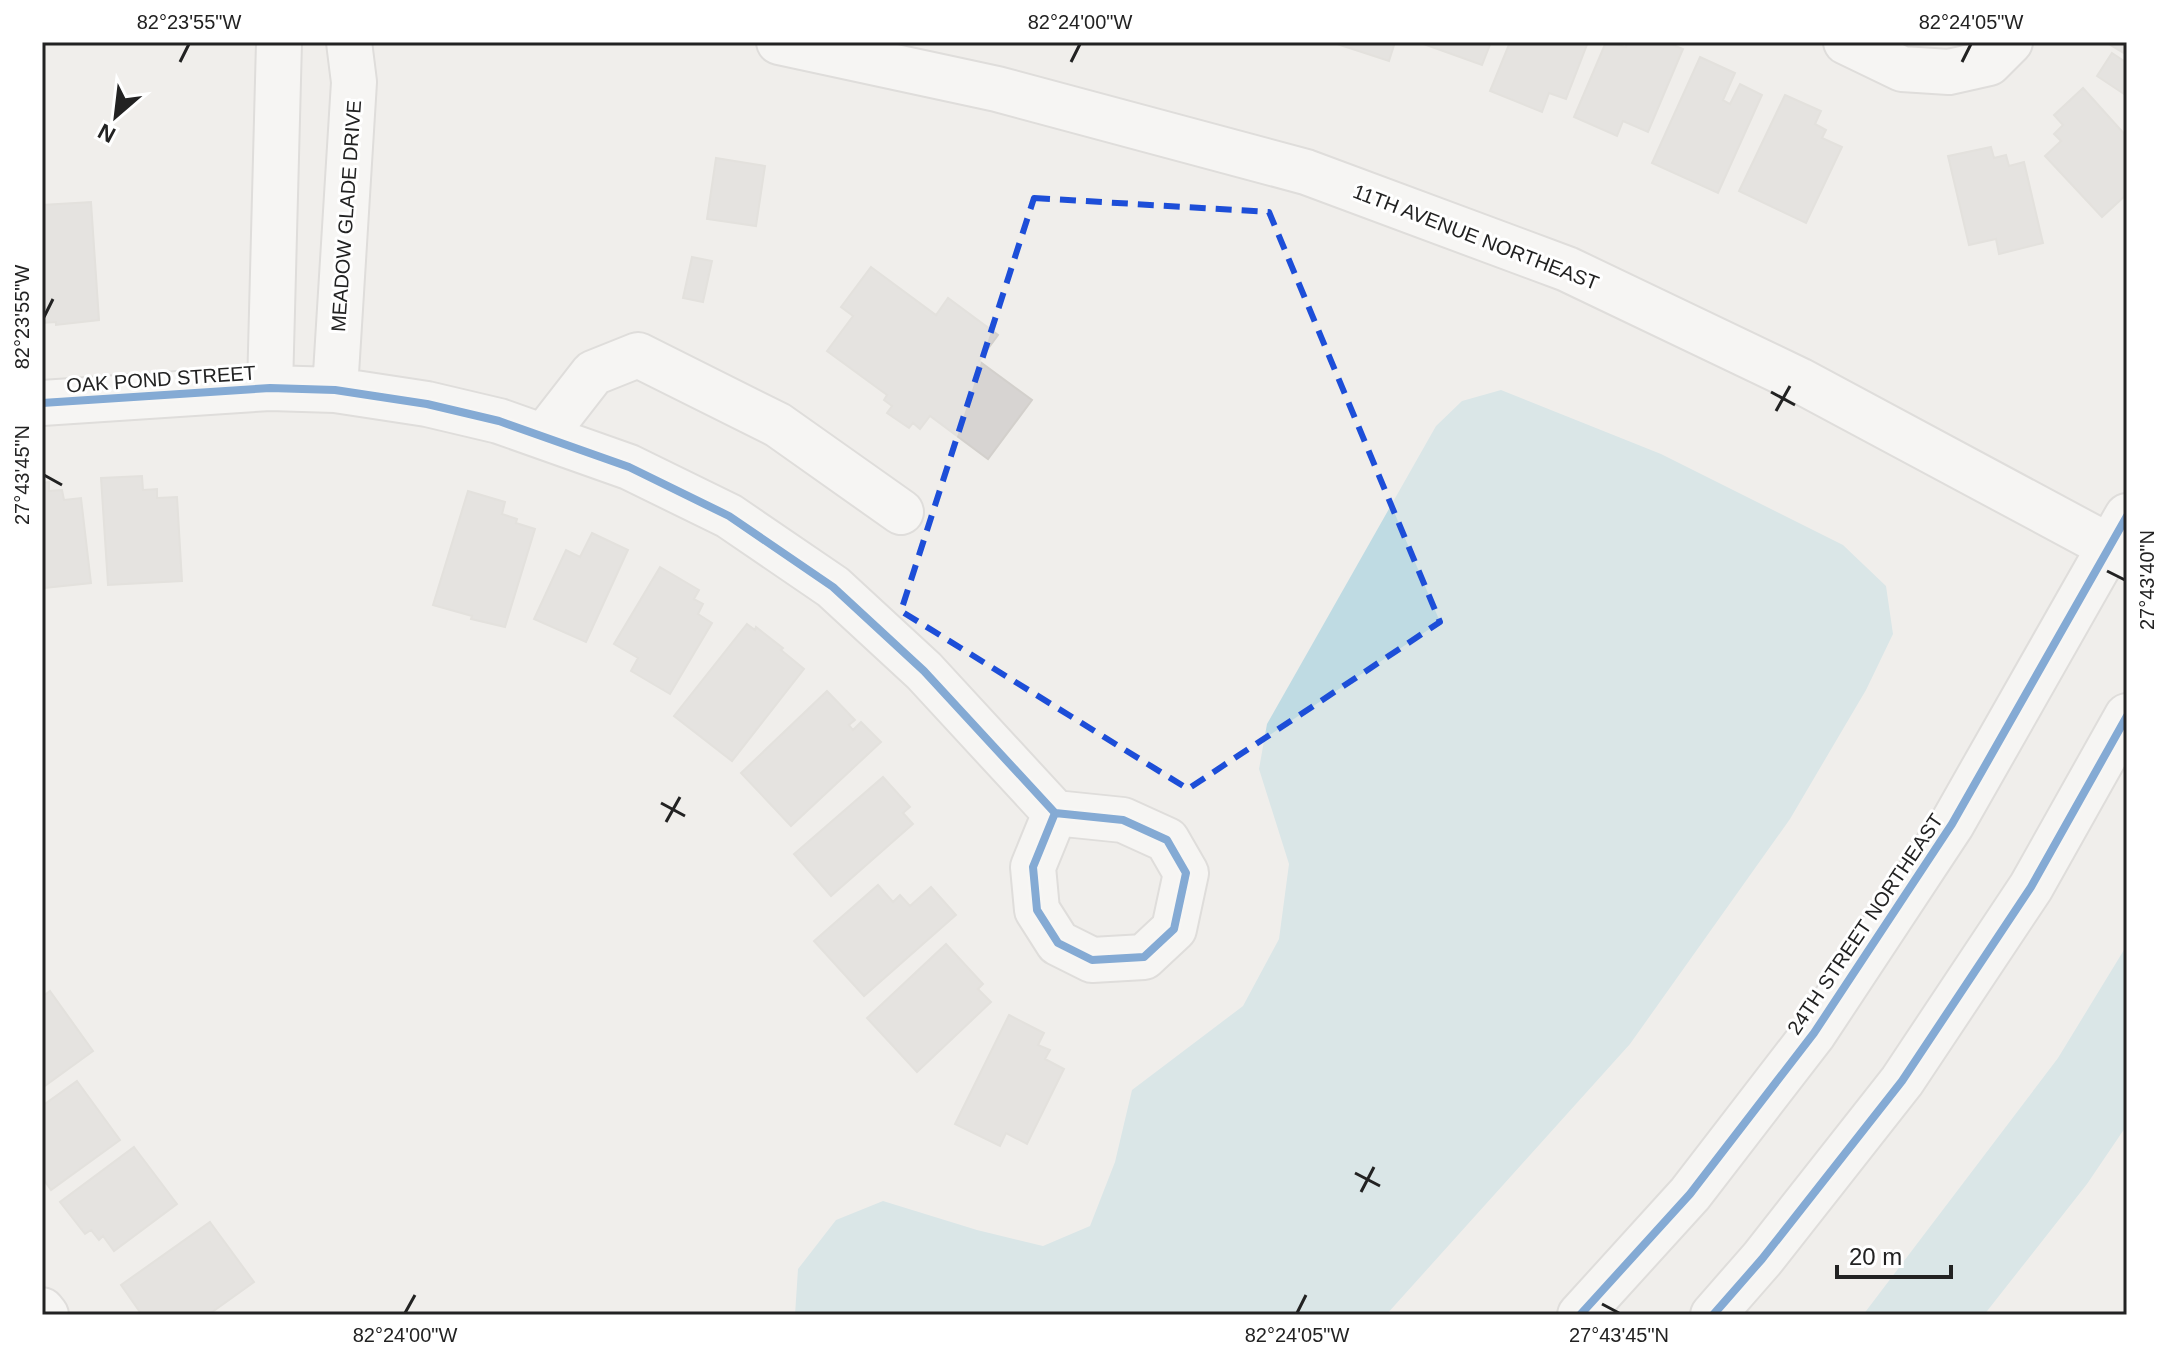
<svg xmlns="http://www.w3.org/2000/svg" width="2169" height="1357" viewBox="0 0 2169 1357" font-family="Arial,sans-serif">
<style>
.water{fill:#bfdbe3}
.building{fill:#d7d4d2;stroke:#d3d0cc;stroke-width:2}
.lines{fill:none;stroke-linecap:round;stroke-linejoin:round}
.minor-casing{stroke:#c9c8c7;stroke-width:48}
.minor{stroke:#fdfcfc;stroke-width:44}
.cycleway-casing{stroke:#fff;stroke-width:13}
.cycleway{stroke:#0057b8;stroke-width:8}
.marked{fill:none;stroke:#1d4ed8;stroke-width:6;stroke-dasharray:16 10;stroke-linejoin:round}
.ticks{fill:none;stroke:#222;stroke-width:3}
.labels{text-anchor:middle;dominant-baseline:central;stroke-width:6;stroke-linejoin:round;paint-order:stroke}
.street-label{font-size:20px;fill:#222;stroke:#fff}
.neatline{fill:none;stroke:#222;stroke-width:3}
.ticks-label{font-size:20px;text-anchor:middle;fill:#222}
</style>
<rect width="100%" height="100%" fill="#f0eeeb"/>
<path class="water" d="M 1501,390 L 1661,454 L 1843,545 L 1886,586 L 1893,634 L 1866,690 L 1790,819 L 1630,1044 L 1386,1315 L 795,1315 L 798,1269 L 836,1220 L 883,1201 L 977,1230 L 1043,1246 L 1090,1226 L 1115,1162 L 1132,1090 L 1243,1006 L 1279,939 L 1289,864 L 1259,769 L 1267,724 L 1436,426 L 1462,401 Z
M 2127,945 L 2127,1125 L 2087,1184 L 1984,1315 L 1863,1315 L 2058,1058 Z"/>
<path class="building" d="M 1331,42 L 1395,42 L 1389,61 Z
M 1418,42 L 1491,42 L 1482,65 Z
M 1510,42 L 1588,42 L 1566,99 L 1549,93 L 1542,112 L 1490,91 Z
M 1606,42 L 1626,47 L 1627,42 L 1666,42 L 1683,49 L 1648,132 L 1623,121 L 1617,136 L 1574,117 Z
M 2127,42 L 2127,55 L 2107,43 L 2107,42 Z
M 2112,53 L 2127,63 L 2127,96 L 2097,76 Z
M 1700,57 L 1735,73 L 1723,100 L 1730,104 L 1740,84 L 1762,95 L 1718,193 L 1652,163 Z
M 2083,88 L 2127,137 L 2127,194 L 2102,217 L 2045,156 L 2061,141 L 2054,134 L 2063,125 L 2054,115 Z
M 1785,95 L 1821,111 L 1815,124 L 1826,130 L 1822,138 L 1842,147 L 1806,223 L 1739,191 Z
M 1991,147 L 1994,158 L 2006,155 L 2009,166 L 2024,162 L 2043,243 L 1999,254 L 1996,239 L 1969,245 L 1948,156 Z
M 716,158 L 765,166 L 756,226 L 707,219 Z
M 91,202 L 99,320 L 56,325 L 56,322 L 42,323 L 42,205 Z
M 692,257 L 712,261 L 703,302 L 683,298 Z
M 871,267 L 936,315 L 948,298 L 998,335 L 979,361 L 1032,400 L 988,459 L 930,416 L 920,429 L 913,423 L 909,428 L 887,413 L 892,406 L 884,400 L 887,395 L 827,351 L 853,316 L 841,307 Z
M 142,476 L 143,490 L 157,489 L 157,498 L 177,497 L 182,581 L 108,585 L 101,478 Z
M 49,482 L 49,491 L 62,490 L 64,500 L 81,498 L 91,583 L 45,588 L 42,574 L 42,483 Z
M 468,491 L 505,502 L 502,514 L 517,519 L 516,523 L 535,529 L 505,627 L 471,619 L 472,616 L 433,605 Z
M 592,533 L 628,550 L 586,642 L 534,619 L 566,550 L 580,557 Z
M 660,567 L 699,590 L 694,599 L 703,604 L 698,614 L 712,623 L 670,694 L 631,671 L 638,658 L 614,644 Z
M 747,624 L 755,630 L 756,627 L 783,648 L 781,650 L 804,669 L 732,761 L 674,716 Z
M 827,691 L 855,720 L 849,725 L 853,730 L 861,722 L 881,742 L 791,826 L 741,773 Z
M 883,777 L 910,807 L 903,813 L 913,824 L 831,896 L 794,854 Z
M 878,885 L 893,902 L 900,895 L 910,906 L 931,887 L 956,915 L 864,996 L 814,941 Z
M 946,944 L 983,984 L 978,989 L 991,1002 L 917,1072 L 867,1018 Z
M 50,991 L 93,1051 L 42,1088 L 42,997 Z
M 1009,1015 L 1044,1033 L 1038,1045 L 1050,1050 L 1045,1059 L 1064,1069 L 1027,1144 L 1006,1133 L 1000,1146 L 955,1124 Z
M 77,1081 L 120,1140 L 51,1190 L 42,1177 L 42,1106 Z
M 134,1147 L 177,1204 L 114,1251 L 103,1236 L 99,1240 L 91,1230 L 85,1234 L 60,1202 Z
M 210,1222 L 254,1282 L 208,1315 L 142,1315 L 121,1285 Z"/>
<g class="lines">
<defs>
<path id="minor" d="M 779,42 L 997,89 L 1306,172 L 1567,269 L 1799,380 L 2127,556
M 1846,42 L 1902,69 L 1949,72 L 1989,63 L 2010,42
M 270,388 L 279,42
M 335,390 L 354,82 L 349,42
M 42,403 L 270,388 L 335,390 L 427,404 L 499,421 L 629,467 L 729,516 L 833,587 L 924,671 L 1055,813 L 1123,820 L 1167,840 L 1186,873 L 1174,929 L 1144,957 L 1092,960 L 1058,943 L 1037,910 L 1033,867 L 1055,813
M 544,436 L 593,373 L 638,355 L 778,425 L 901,512
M 42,1310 L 46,1315
M 1580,1315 L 1690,1194 L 1814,1033 L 1952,824 L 2127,516
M 1713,1315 L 1762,1259 L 1902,1081 L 2031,887 L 2127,716"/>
</defs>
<use href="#minor" class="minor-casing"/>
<use href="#minor" class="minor"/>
<defs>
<path id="cycleway" d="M 42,403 L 270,388 L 335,390 L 427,404 L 499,421 L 629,467 L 729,516 L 833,587 L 924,671 L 1055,813 L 1123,820 L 1167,840 L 1186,873 L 1174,929 L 1144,957 L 1092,960 L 1058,943 L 1037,910 L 1033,867 L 1055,813
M 1580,1315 L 1690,1194 L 1814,1033 L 1952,824 L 2127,516
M 1713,1315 L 1762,1259 L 1902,1081 L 2031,887 L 2127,716"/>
</defs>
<use href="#cycleway" class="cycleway-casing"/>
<use href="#cycleway" class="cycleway"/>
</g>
<path d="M0 0H2169V1357H0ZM 1034,198 L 1269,212 L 1440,622 L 1188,789 L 901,611 Z" fill="#f0eeeb" fill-opacity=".55" fill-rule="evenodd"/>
<path class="marked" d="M 1034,198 L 1269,212 L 1440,622 L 1188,789 L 901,611 Z"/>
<path class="ticks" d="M 180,62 L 189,44M 1071,62 L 1080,44M 1962,62 L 1971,44M 44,317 L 53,299M 1771,392 L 1795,405M 1776,411 L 1790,386M 44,475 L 62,485M 2107,571 L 2125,580M 661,803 L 685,816M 666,822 L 680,797M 1355,1173 L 1380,1186M 1361,1192 L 1374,1167M 1602,1304 L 1619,1313M 405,1313 L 415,1295M 1297,1313 L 1306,1295"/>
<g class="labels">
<g class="street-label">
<text transform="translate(346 216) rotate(-86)">MEADOW GLADE DRIVE</text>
<text transform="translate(1476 237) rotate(21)">11TH AVENUE NORTHEAST</text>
<text transform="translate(161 379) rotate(-4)">OAK POND STREET</text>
<text transform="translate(1865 924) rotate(-56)">24TH STREET NORTHEAST</text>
</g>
</g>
<rect width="2169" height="1357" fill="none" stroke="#ffffff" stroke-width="88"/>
<g transform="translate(116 116) rotate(208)" stroke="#ffffff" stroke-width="6" paint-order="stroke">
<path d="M0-6L14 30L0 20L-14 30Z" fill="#222222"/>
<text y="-12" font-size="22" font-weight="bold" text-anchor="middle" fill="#222222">N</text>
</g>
<path d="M1837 1265v12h114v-12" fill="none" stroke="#222222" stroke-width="4"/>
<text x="1849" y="1265" font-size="24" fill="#222222" stroke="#ffffff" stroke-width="6" paint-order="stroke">20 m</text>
<rect x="44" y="44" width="2081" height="1269" class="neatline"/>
<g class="ticks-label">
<text x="189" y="29">82°23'55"W</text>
<text x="1080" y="29">82°24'00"W</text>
<text x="1971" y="29">82°24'05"W</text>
<text transform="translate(22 317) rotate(-90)" y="7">82°23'55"W</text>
<text transform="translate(22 475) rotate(-90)" y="7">27°43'45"N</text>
<text transform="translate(2147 580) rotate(-90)" y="7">27°43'40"N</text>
<text x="405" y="1342">82°24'00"W</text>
<text x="1297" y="1342">82°24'05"W</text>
<text x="1619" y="1342">27°43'45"N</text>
</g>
</svg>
